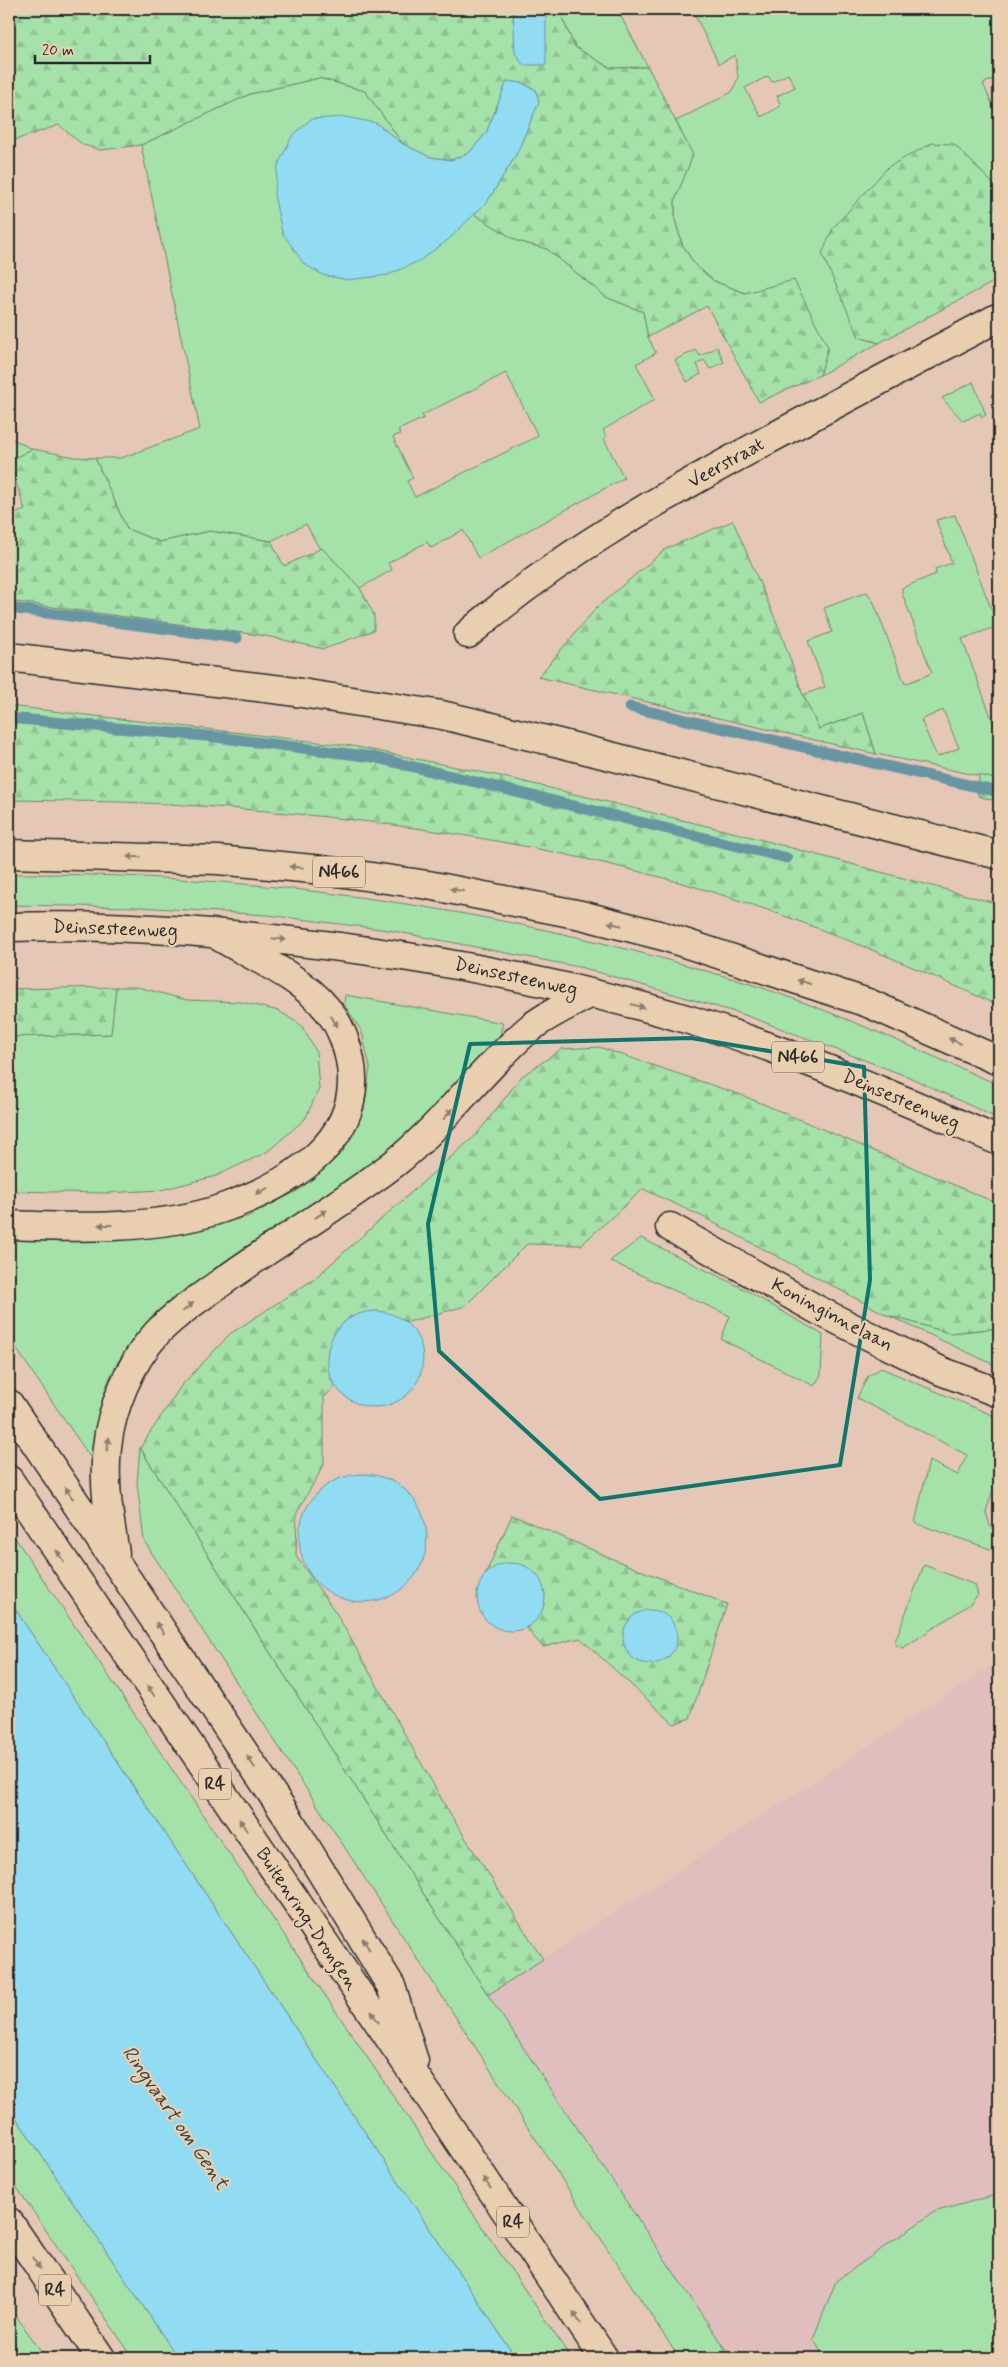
<svg xmlns="http://www.w3.org/2000/svg" width="1008" height="2367" viewBox="0 0 1008 2367" font-family="Mynerve,sans-serif">
<style>
.built{fill:#e0bebd}
.green{fill:#a5e2a9;stroke:#68866a;fill-rule:evenodd}
.forest{fill:url(#forest-firs);stroke:#68866a}
.water{fill:#91dcf2;stroke:#6895a2}
.lines{fill:none;stroke-linecap:round;stroke-linejoin:round}
.stream{stroke:#6895a2;stroke-width:11}
.minor-casing{stroke:#2b2b2b;stroke-width:31}
.highway-casing{stroke:#2b2b2b;stroke-width:31}
.minor{stroke:#e9cfb0;stroke-width:28}
.highway{stroke:#e9cfb0;stroke-width:28}
.oneway{fill:#8a7d6e}
.marked{fill:none;stroke:#0f766e;stroke-width:4;stroke-linejoin:round}
.labels{text-anchor:middle;dominant-baseline:central;stroke-width:4.5;stroke-linejoin:round;paint-order:stroke}
.shield{fill:#e9cfb0;stroke:#645c53;stroke-width:1}
.shield-label{font-size:18px;font-weight:bold;fill:#2b2b2b}
.street-label{font-size:19px;fill:#2b2b2b;stroke:#e9cfb0}
.water-label{font-size:20px;font-style:italic;fill:#3a4649;stroke:#e9cfb0}
</style>
<defs>
<pattern id="forest-firs" width="22" height="20" patternUnits="userSpaceOnUse" patternTransform="scale(1.25)"><rect width="22" height="20" fill="#a5e2a9"/><path d="M5 1l3.5 6h-7zM16 11l3.5 6h-7z" fill="#8ec292"/></pattern>
</defs>
<rect width="100%" height="100%" fill="#e5c7b6"/>
<filter id="ink" filterUnits="userSpaceOnUse"><feTurbulence type="fractalNoise" baseFrequency=".02" numOctaves="2"/><feDisplacementMap in="SourceGraphic" scale="10" xChannelSelector="R" yChannelSelector="G"/><feConvolveMatrix kernelMatrix="1 2 1 2 8 2 1 2 1" color-interpolation-filters="sRGB"/></filter>
<g filter="url(#ink)">
<path class="built" d="M 999,1661 L 999,2358 L 731,2358 L 488,1995 Z"/>
<path class="green" d="M 558,9 L 622,9 L 618,11 L 648,67 L 610,68 L 575,47 Z
M 692,9 L 999,9 L 999,76 L 983,84 L 999,119 L 999,190 L 954,144 L 859,337 L 879,343 L 820,375 L 828,347 L 745,293 L 714,281 L 695,265 L 682,244 L 675,220 L 675,200 L 692,155 L 676,121 L 732,92 L 738,78 L 735,55 L 719,64 ZM 788,74 L 795,87 L 777,96 L 781,106 L 761,117 L 745,88 L 768,76 L 772,82 Z
M 319,78 L 365,91 L 403,144 L 376,123 L 323,275 C 391,287 427,260 474,214 L 517,241 L 547,249 L 606,297 L 643,312 L 648,337 L 656,353 L 636,364 L 655,399 L 603,430 L 606,437 L 604,439 L 624,478 L 478,558 L 463,530 L 431,548 L 427,542 L 388,563 L 392,570 L 360,588 L 322,548 L 319,548 L 306,524 L 271,541 L 210,531 L 160,542 L 127,529 L 95,458 L 121,458 L 200,429 L 141,145 L 250,94 ZM 506,373 L 538,436 L 415,497 L 407,481 L 413,478 L 393,437 L 400,434 L 398,430 L 424,418 L 422,415 Z
M 717,347 L 724,362 L 710,369 L 704,360 L 697,364 L 701,374 L 687,382 L 675,360 L 696,350 L 700,356 Z
M 973,382 L 986,415 L 982,417 L 980,413 L 963,421 L 942,398 Z
M 9,437 L 32,449 L 9,461 Z
M 955,515 L 998,626 L 962,639 L 999,738 L 999,780 L 876,754 L 863,713 L 819,729 L 803,695 L 825,687 L 808,641 L 832,632 L 824,608 L 867,592 L 874,603 L 905,684 L 932,673 L 902,593 L 902,588 L 936,574 L 935,569 L 952,563 L 936,520 ZM 943,710 L 959,748 L 937,757 L 921,720 Z
M 9,874 C 255,873 502,908 737,980 C 827,1007 913,1048 999,1085 L 999,1119 L 909,1077 L 745,1015 L 584,968 L 388,930 L 268,915 L 140,907 L 9,905 Z
M 116,987 L 137,987 L 187,1000 L 241,1002 L 279,1011 L 301,1025 L 316,1051 L 319,1089 L 305,1119 L 267,1152 L 216,1176 L 161,1190 L 106,1193 L 9,1191 L 9,1037 L 110,1034 Z
M 345,995 L 503,1023 L 500,1035 C 458,1081 418,1126 369,1166 C 293,1228 171,1278 118,1362 C 100,1391 97,1427 92,1460 L 9,1338 L 9,1239 L 157,1237 L 247,1217 L 299,1190 L 342,1153 L 364,1109 L 370,1068 L 362,1032 L 344,1004 Z
M 641,1238 L 742,1288 L 823,1335 L 821,1375 L 814,1386 L 721,1339 L 730,1316 L 610,1261 Z
M 887,1315 L 950,1333 L 999,1328 L 999,1367 Z
M 881,1368 L 999,1418 L 999,1469 L 986,1512 L 990,1526 L 999,1539 L 999,1552 L 915,1523 L 929,1461 L 958,1475 L 967,1455 L 857,1398 L 868,1376 Z
M 140,1448 L 488,1995 L 731,2358 L 679,2358 L 144,1541 L 137,1483 Z
M 9,1529 L 571,2358 L 516,2358 L 9,1600 Z
M 924,1565 L 975,1585 L 978,1595 L 970,1604 L 903,1648 L 894,1644 Z
M 9,2107 L 178,2358 L 133,2358 L 9,2176 Z
M 999,2194 L 999,2358 L 825,2358 L 813,2339 L 836,2281 L 934,2212 Z
M 9,2306 L 46,2358 L 9,2358 Z"/>
<path class="forest" d="M 9,9 L 558,9 L 575,47 L 610,68 L 648,67 L 693,155 L 675,200 L 675,220 L 682,244 L 695,265 L 714,281 L 745,293 L 794,280 L 828,347 L 820,375 L 759,402 L 707,306 L 648,337 L 643,312 L 606,297 L 547,249 L 517,241 L 474,214 L 487,202 L 516,155 L 539,102 L 536,90 L 523,83 L 507,81 L 486,133 L 469,153 L 451,160 L 430,157 L 403,144 L 365,91 L 319,78 L 250,94 L 141,145 L 101,150 L 83,145 L 59,125 L 9,142 Z
M 932,143 L 954,144 L 999,190 L 999,279 L 879,343 L 859,337 L 822,254 L 833,228 L 888,167 Z
M 32,449 L 75,457 L 95,458 L 127,529 L 160,542 L 210,531 L 271,541 L 284,566 L 322,548 L 360,588 L 374,615 L 374,630 L 324,649 L 266,636 L 9,601 L 9,516 L 25,510 L 9,461 Z
M 733,521 L 779,628 L 803,695 L 819,729 L 863,713 L 876,754 L 538,677 L 597,607 L 667,548 Z
M 9,706 L 352,746 L 500,776 L 740,834 L 999,904 L 999,1006 C 900,960 794,915 689,885 C 520,837 343,814 168,804 C 115,801 62,801 9,800 Z
M 979,775 L 999,780 L 999,802 L 978,796 Z
M 116,987 L 111,1034 L 9,1037 L 9,989 Z
M 599,1047 L 744,1096 L 999,1204 L 999,1328 L 950,1333 L 887,1315 L 703,1217 L 643,1189 L 581,1245 L 527,1244 L 465,1306 L 408,1322 L 378,1311 L 351,1317 L 341,1325 L 329,1375 L 335,1387 L 324,1397 L 324,1465 L 297,1512 L 296,1556 L 336,1613 L 450,1814 L 543,1959 L 488,1995 L 140,1448 L 181,1386 L 230,1334 L 314,1279 L 477,1134 L 522,1076 L 562,1049 Z
M 512,1515 L 627,1565 L 727,1604 L 690,1718 L 674,1724 L 580,1638 L 543,1647 L 526,1628 L 534,1622 L 527,1567 C 510,1561 499,1564 485,1575 Z"/>
<path class="water" d="M 513,9 L 546,9 L 546,65 L 523,65 L 515,53 Z
M 507,81 L 522,83 L 536,90 L 539,102 L 516,155 L 487,202 L 448,240 L 419,261 L 388,275 L 348,280 L 323,275 L 304,264 L 282,232 L 274,195 L 278,165 L 292,136 L 311,119 L 346,117 L 376,123 L 403,144 L 430,157 L 451,160 L 469,153 L 486,133 Z
M327 1359a48 48 0 1 1 96 0a48 48 0 1 1-96 0Z
M299 1538a64 64 0 1 1 128 0a64 64 0 1 1-128 0Z
M477 1597a34 34 0 1 1 68 0a34 34 0 1 1-68 0Z
M 9,1600 L 516,2358 L 178,2358 L 9,2107 Z
M623 1637a27 27 0 1 1 54 0a27 27 0 1 1-54 0Z"/>
<g class="lines">
<path class="stream" d="M 9,608 L 237,638
M 630,707 L 999,792
M 9,718 L 216,737 L 373,757 L 787,858"/>
<defs>
<path id="minor" d="M 468,634 C 561,553 670,492 779,434 C 852,395 926,356 999,317
M 670,1227 L 816,1309 L 865,1334 L 941,1371 L 999,1393"/>
<path id="highway" d="M 9,657 L 282,690 L 442,715 L 559,743 L 999,855
M 9,854 L 218,860 L 323,870 L 428,885 L 581,915 L 663,936 L 868,1003 L 999,1061
M 9,927 C 127,923 245,934 362,950 C 474,966 585,988 693,1021 C 798,1054 898,1098 999,1141
M 9,1225 C 73,1228 162,1230 223,1208 C 288,1185 366,1141 350,1060 C 346,1041 339,1023 327,1009 C 301,977 255,958 220,937
M 9,1404 L 287,1816 L 391,1986 L 414,2061
M 9,1480 L 422,2086 L 604,2358
M 115,1553 C 109,1518 103,1483 107,1447 C 111,1409 130,1362 157,1333 C 175,1314 198,1299 219,1284 C 277,1242 339,1206 395,1163 C 445,1123 481,1070 529,1029 C 547,1014 571,1004 591,993
M 9,2222 L 101,2358"/>
</defs>
<use href="#minor" class="minor-casing"/>
<use href="#highway" class="highway-casing"/>
<use href="#minor" class="minor"/>
<use href="#highway" class="highway"/>
</g>
<defs><path id="oneway-solid" d="M-6-.8H1V-3.2L6.5 0L1 3.2V.8H-6Z" transform="scale(1.25)"/></defs>
<g class="oneway">
<use href="#oneway-solid" transform="translate(134 857) rotate(-178)"/>
<use href="#oneway-solid" transform="translate(296 867) rotate(-175)"/>
<use href="#oneway-solid" transform="translate(457 890) rotate(-169)"/>
<use href="#oneway-solid" transform="translate(615 924) rotate(-166)"/>
<use href="#oneway-solid" transform="translate(279 939) rotate(6)"/>
<use href="#oneway-solid" transform="translate(804 982) rotate(-162)"/>
<use href="#oneway-solid" transform="translate(638 1006) rotate(16)"/>
<use href="#oneway-solid" transform="translate(334 1021) rotate(59)"/>
<use href="#oneway-solid" transform="translate(955 1041) rotate(-156)"/>
<use href="#oneway-solid" transform="translate(448 1114) rotate(-49)"/>
<use href="#oneway-solid" transform="translate(262 1191) rotate(154)"/>
<use href="#oneway-solid" transform="translate(321 1214) rotate(-34)"/>
<use href="#oneway-solid" transform="translate(105 1225) rotate(180)"/>
<use href="#oneway-solid" transform="translate(188 1307) rotate(-40)"/>
<use href="#oneway-solid" transform="translate(108 1444) rotate(-81)"/>
<use href="#oneway-solid" transform="translate(69 1493) rotate(-124)"/>
<use href="#oneway-solid" transform="translate(60 1556) rotate(-124)"/>
<use href="#oneway-solid" transform="translate(160 1628) rotate(-124)"/>
<use href="#oneway-solid" transform="translate(151 1691) rotate(-124)"/>
<use href="#oneway-solid" transform="translate(251 1762) rotate(-124)"/>
<use href="#oneway-solid" transform="translate(243 1825) rotate(-124)"/>
<use href="#oneway-solid" transform="translate(366 1944) rotate(-121)"/>
<use href="#oneway-solid" transform="translate(375 2017) rotate(-124)"/>
<use href="#oneway-solid" transform="translate(487 2183) rotate(-124)"/>
<use href="#oneway-solid" transform="translate(36 2263) rotate(56)"/>
<use href="#oneway-solid" transform="translate(577 2318) rotate(-124)"/>
</g>
</g>
<path class="marked" d="M 691,1038 L 864,1067 L 870,1280 L 840,1465 L 600,1499 L 439,1351 L 428,1224 L 470,1044 Z"/>
<g class="labels">
<g class="shield">
<rect x="313" y="856.5" width="52" height="31" rx="4"/>
<rect x="772" y="1041.5" width="52" height="31" rx="4"/>
<rect x="199" y="1768.5" width="32" height="31" rx="4"/>
<rect x="497" y="2206.5" width="32" height="31" rx="4"/>
<rect x="39" y="2274.5" width="32" height="31" rx="4"/>
</g>
<g class="shield-label">
<text x="339" y="872">N466</text>
<text x="798" y="1057">N466</text>
<text x="215" y="1784">R4</text>
<text x="513" y="2222">R4</text>
<text x="55" y="2290">R4</text>
</g>
<g class="street-label">
<text transform="translate(726 463) rotate(-29)">Veerstraat</text>
<text transform="translate(115 929) rotate(2)">Deinsesteenweg</text>
<text transform="translate(516 977) rotate(12)">Deinsesteenweg</text>
<text transform="translate(901 1100) rotate(23)">Deinsesteenweg</text>
<text transform="translate(832 1315) rotate(28)">Koninginnelaan</text>
<text transform="translate(307 1919) rotate(56)">Buitenring-Drongen</text>
</g>
<g class="water-label">
<text transform="translate(175 2118) rotate(55)">Ringvaart om Gent</text>
</g>
</g>
<rect width="1008" height="2367" fill="none" stroke="#e9cfb0" stroke-width="30"/>
<rect x="15" y="15" width="978" height="2337" fill="none" stroke="#2b2b2b" stroke-width="2" filter="url(#ink)"/>
<path d="M35 55v8h115v-8" fill="none" stroke="#2b2b2b" stroke-width="2.5"/>
<text x="42" y="55" font-size="15" fill="#2b2b2b" stroke="#e9cfb0" stroke-width="4" paint-order="stroke">20 m</text>
</svg>
